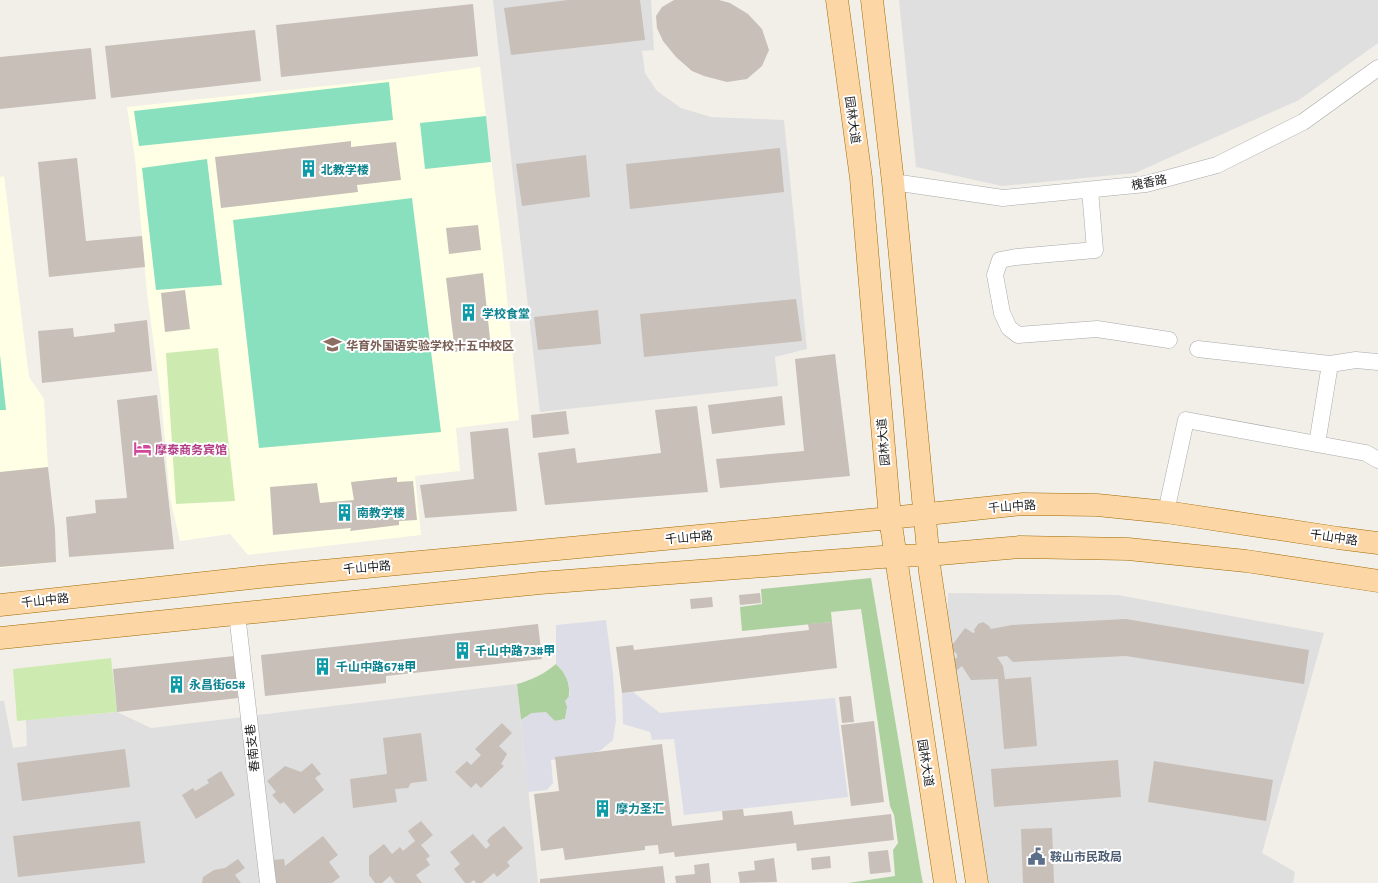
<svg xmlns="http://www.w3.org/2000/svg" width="1378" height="883" viewBox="0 0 1378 883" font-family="'Titillium Web','Noto Sans SC',sans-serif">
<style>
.residential{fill:#e0dfdf}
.education{fill:#ffffe5}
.grass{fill:#cdebb0}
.forest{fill:#add19e}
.pitch{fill:#88e0be}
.plaza{fill:#dddde8}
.building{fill:#c7bfb8}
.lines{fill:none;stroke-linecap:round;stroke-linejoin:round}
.street-casing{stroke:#a9a9a9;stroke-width:17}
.primary-casing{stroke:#a06b00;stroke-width:23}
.street{stroke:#fff;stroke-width:16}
.primary{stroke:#fcd6a4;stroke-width:22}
.labels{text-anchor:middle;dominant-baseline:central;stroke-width:4;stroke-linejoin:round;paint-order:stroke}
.street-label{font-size:12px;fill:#222;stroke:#fff}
.culture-label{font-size:12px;font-weight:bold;fill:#0d838f;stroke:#fff;text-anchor:start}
.education-label{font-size:12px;font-weight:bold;fill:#785e54;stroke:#fff;text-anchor:start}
.hotel-label{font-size:12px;font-weight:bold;fill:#b23c85;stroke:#fff;text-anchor:start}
.service-label{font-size:12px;font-weight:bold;fill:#4e5e75;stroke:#fff;text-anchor:start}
</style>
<rect width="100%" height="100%" fill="#f2efe9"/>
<path class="residential" d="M 493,0 L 651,0 L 654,50 L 642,51 L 645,73 L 657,91 L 681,108 L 711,117 L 784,120 L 807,349 L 775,357 L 778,386 L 540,412 Z
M 899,0 L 1378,0 L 1378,43 L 1299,100 L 1135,173 L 1002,186 L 916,167 Z
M 948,593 L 1118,595 L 1324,633 L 1262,853 L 1295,872 L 1293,883 L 986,883 L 946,658 Z
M 517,684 L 538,883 L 0,883 L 0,701 L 4,701 L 13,748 L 27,746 L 26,720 L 117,712 L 151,728 Z"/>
<path class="education" d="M 480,67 L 503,257 L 519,420 L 456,428 L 460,471 L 415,476 L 421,535 L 248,555 L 230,534 L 180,541 L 170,498 L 161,398 L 147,293 L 135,158 L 127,107 L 392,79 Z
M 4,176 L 29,377 L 44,399 L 48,467 L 56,562 L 0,568 L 0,177 Z"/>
<path class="grass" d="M 218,348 L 235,501 L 176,504 L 166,353 Z
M 111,658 L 117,712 L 17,721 L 13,669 Z"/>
<path class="forest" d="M 871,578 L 921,873 L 923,883 L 848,883 L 895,876 L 893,850 L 898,843 L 894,815 L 890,806 L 861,609 L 831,612 L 832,622 L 742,631 L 740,607 L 762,604 L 761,589 Z
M 556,664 C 575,681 569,697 565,719 L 555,721 L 532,713 L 521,720 L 517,684 C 532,680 544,674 556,664 Z"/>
<path class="pitch" d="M 389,82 L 393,120 L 139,146 L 134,111 Z
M 486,116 L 491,162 L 425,169 L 420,123 Z
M 207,159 L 222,285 L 156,290 L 142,168 Z
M 412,198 L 441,432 L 259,448 L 233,220 Z
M 0,355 L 6,410 L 0,410 Z"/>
<path class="plaza" d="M 606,620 L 613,673 L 616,720 L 613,740 L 601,750 L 584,755 L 551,760 L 553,783 L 547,790 L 528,792 L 521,720 L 532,713 L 546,712 L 555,721 L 565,719 L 567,707 L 565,701 L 570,695 L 568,682 L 563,671 L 556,664 L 556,625 Z
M 633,692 L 660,713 L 835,698 L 848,797 L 684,815 L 674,739 L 652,740 L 650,732 L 623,724 L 622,693 Z"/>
<path class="building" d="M 568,0 L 640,0 L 645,40 L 511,55 L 504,8 Z
M 674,0 L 719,0 L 730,3 L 748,14 L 762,29 L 769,50 L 762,66 L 747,79 L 727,82 L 704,76 L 692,71 L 676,57 L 663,41 L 657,28 L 656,16 L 662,7 Z
M 473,4 L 478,56 L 281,77 L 276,25 Z
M 255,30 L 261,81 L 111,98 L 105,46 Z
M 91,48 L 96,99 L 0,109 L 0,57 Z
M 351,141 L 351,147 L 396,142 L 401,180 L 357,185 L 358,192 L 221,208 L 215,157 Z
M 780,148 L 784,192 L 630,209 L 626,164 Z
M 586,155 L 590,197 L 522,206 L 516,164 Z
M 77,158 L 86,241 L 142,236 L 145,267 L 49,277 L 38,162 Z
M 478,225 L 481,250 L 449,254 L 446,228 Z
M 483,273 L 491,348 L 455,352 L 446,278 Z
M 185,290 L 190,329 L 165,332 L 161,293 Z
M 796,299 L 802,341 L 644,357 L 640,314 Z
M 598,310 L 601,344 L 538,350 L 534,317 Z
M 147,320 L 152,371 L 42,383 L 38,331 L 73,328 L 74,337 L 115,332 L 114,324 Z
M 835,354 L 850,476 L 720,488 L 716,459 L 804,451 L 795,359 Z
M 157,395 L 174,549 L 69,557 L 66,517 L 96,513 L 95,500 L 127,498 L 117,400 Z
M 782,396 L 785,425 L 712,434 L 708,405 Z
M 697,406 L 708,492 L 545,505 L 538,453 L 575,448 L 577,463 L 661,453 L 655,410 Z
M 566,411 L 569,434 L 533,438 L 531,415 Z
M 508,428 L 517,511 L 425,518 L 420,485 L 474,479 L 470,432 Z
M 48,467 L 55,529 L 56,562 L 0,567 L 0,472 Z
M 397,477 L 397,482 L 413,481 L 417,520 L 399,521 L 399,525 L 350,531 L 351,528 L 273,535 L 270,487 L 317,483 L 320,503 L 354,500 L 351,482 Z
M 760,593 L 761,603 L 740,605 L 739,595 Z
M 712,597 L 713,607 L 691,609 L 690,599 Z
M 1126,619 L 1309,650 L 1304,684 L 1126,656 L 1013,662 L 1007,656 L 997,657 L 1003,666 L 1005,679 L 1031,677 L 1037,746 L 1004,749 L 998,679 L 971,680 L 962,666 L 957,670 L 951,669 L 953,659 L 957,658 L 957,654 L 950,648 L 965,628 L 973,633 L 975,632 L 974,630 L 978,624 L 983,622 L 989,626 L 991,629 L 1012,625 Z
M 832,622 L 837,668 L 622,693 L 616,647 L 633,645 L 634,650 L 809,630 L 808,624 Z
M 538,624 L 542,659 L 386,676 L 386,683 L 265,696 L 261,655 Z
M 234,656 L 238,698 L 117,712 L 113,669 Z
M 851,696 L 854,722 L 842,723 L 839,697 Z
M 874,721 L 884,802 L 851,806 L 841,725 Z
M 502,723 L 512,733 L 499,746 L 507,754 L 501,764 L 504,766 L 481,788 L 476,783 L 471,788 L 455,772 L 467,761 L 471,765 L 481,755 L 475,749 Z
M 421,733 L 427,781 L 411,783 L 408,788 L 395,789 L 397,802 L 353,808 L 350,779 L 387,774 L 383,738 Z
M 662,744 L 672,826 L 723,820 L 722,811 L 743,809 L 744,816 L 792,811 L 794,825 L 891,814 L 894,840 L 797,851 L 796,843 L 675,857 L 674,852 L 659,854 L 658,845 L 645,846 L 645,850 L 565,860 L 563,848 L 541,851 L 534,794 L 559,791 L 555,757 Z
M 125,749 L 130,787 L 22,801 L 17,763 Z
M 1118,760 L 1121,797 L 994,807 L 991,769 Z
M 1154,761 L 1273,780 L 1266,821 L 1148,802 Z
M 312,763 L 321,774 L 315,778 L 324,790 L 294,814 L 284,802 L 280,804 L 272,795 L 276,792 L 267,781 L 285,766 L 301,772 Z
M 221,771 L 235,795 L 196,819 L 182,795 L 193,788 L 195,791 L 209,783 L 207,780 Z
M 140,821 L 145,863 L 18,877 L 13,836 Z
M 421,821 L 433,835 L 421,845 L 430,856 L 426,859 L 430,865 L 416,875 L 422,883 L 395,883 L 390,876 L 382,883 L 375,883 L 369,875 L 369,856 L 384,844 L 392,854 L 400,847 L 403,851 L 415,841 L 408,831 Z
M 504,826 L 523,848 L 507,862 L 510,866 L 497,877 L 494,873 L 482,883 L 476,883 L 474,880 L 470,883 L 465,883 L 454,869 L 460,864 L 450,852 L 473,834 L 486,849 L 490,845 L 487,841 L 490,837 Z
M 1052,828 L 1054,883 L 1023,883 L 1021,829 Z
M 323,836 L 338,855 L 329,862 L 340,877 L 332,883 L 273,883 L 271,860 L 284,859 L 285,866 Z
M 888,850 L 891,872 L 870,874 L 868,852 Z
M 830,856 L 831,868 L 812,870 L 811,858 Z
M 774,858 L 777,882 L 740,883 L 738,872 L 755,870 L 754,861 Z
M 238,859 L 245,868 L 235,875 L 241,883 L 202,883 L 203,877 L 214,870 L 225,868 Z
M 709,863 L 711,883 L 676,883 L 675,876 L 695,874 L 694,865 Z
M 663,866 L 665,883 L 540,883 L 540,879 Z"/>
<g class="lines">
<defs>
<path id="street" d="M 893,182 L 1003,198 L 1146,184 L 1217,165 L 1303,122 L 1378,68
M 1090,190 L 1095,250 L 1016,257 L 1000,260 L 995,275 L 1002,313 L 1009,328 L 1018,335 L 1097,329 L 1169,340
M 1198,349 L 1330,364 L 1356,360 L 1378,362
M 1317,444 L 1330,364
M 1166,512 L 1186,420 L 1366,453 L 1378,460
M 237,614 L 268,883"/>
<path id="primary" d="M 837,0 L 861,178 L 890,518 L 945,883
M 872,0 L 893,182 L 930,572 L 977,883
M 0,605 L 259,577 L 890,518 L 1023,504 L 1097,505 L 1166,512 L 1338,538 L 1378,543
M 0,638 L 540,583 L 895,556 L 928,555 L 1020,547 L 1128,549 L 1246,561 L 1378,581"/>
</defs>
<use href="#street" class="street-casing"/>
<use href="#primary" class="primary-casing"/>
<use href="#street" class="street"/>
<use href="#primary" class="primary"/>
</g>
<defs>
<symbol id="building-bare" viewBox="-9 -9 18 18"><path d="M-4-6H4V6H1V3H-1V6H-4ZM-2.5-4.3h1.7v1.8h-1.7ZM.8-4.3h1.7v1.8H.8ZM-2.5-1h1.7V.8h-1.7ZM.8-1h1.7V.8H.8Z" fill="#0f9aa8" stroke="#fff" stroke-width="2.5" paint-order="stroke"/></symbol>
<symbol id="school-bare" viewBox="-9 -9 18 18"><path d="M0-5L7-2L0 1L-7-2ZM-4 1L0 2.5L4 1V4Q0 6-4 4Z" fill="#8d6e63" stroke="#fff" stroke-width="2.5" paint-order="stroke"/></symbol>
<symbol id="hotel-bare" viewBox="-9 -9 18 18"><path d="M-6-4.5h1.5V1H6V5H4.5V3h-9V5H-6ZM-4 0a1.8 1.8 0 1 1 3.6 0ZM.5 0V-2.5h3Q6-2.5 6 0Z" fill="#d1479c" stroke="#fff" stroke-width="2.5" paint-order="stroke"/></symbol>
<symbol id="civic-bare" viewBox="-9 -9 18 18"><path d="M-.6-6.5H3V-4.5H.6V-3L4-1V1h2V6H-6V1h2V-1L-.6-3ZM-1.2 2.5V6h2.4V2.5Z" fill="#5c6f8a" stroke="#fff" stroke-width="2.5" paint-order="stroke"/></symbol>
</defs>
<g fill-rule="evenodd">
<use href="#building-bare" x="296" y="156" width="25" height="25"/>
<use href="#building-bare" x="456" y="300" width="25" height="25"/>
<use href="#school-bare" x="320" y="332" width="25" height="25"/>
<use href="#hotel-bare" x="130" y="436" width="25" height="25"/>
<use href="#building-bare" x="332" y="500" width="25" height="25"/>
<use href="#building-bare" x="450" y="638" width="25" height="25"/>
<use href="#building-bare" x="310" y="654" width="25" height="25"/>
<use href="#building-bare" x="164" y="672" width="25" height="25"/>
<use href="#building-bare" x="590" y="796" width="25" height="25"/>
<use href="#civic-bare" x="1024" y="844" width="25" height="25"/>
</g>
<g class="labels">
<g class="street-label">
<text transform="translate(853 120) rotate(82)">园林大道</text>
<text transform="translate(1149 182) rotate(-11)">槐香路</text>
<text transform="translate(883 442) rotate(-95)">园林大道</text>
<text transform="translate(1012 506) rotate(-4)">千山中路</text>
<text transform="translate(689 537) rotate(-5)">千山中路</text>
<text transform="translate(1334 537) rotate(8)">千山中路</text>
<text transform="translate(367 567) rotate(-5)">千山中路</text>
<text transform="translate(45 600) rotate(-6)">千山中路</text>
<text transform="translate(252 748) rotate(-96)">春南支巷</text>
<text transform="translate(926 763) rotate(81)">园林大道</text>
</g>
<g class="culture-label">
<text x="321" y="169">北教学楼</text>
<text x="482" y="313">学校食堂</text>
<text x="357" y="512">南教学楼</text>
<text x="475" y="650">千山中路73#甲</text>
<text x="336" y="666">千山中路67#甲</text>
<text x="189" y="684">永昌街65#</text>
<text x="616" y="808">摩力圣汇</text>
</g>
<g class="education-label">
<text x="346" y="345">华育外国语实验学校十五中校区</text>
</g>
<g class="hotel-label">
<text x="155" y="449">摩泰商务宾馆</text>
</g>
<g class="service-label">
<text x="1050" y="856">鞍山市民政局</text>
</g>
</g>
</svg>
